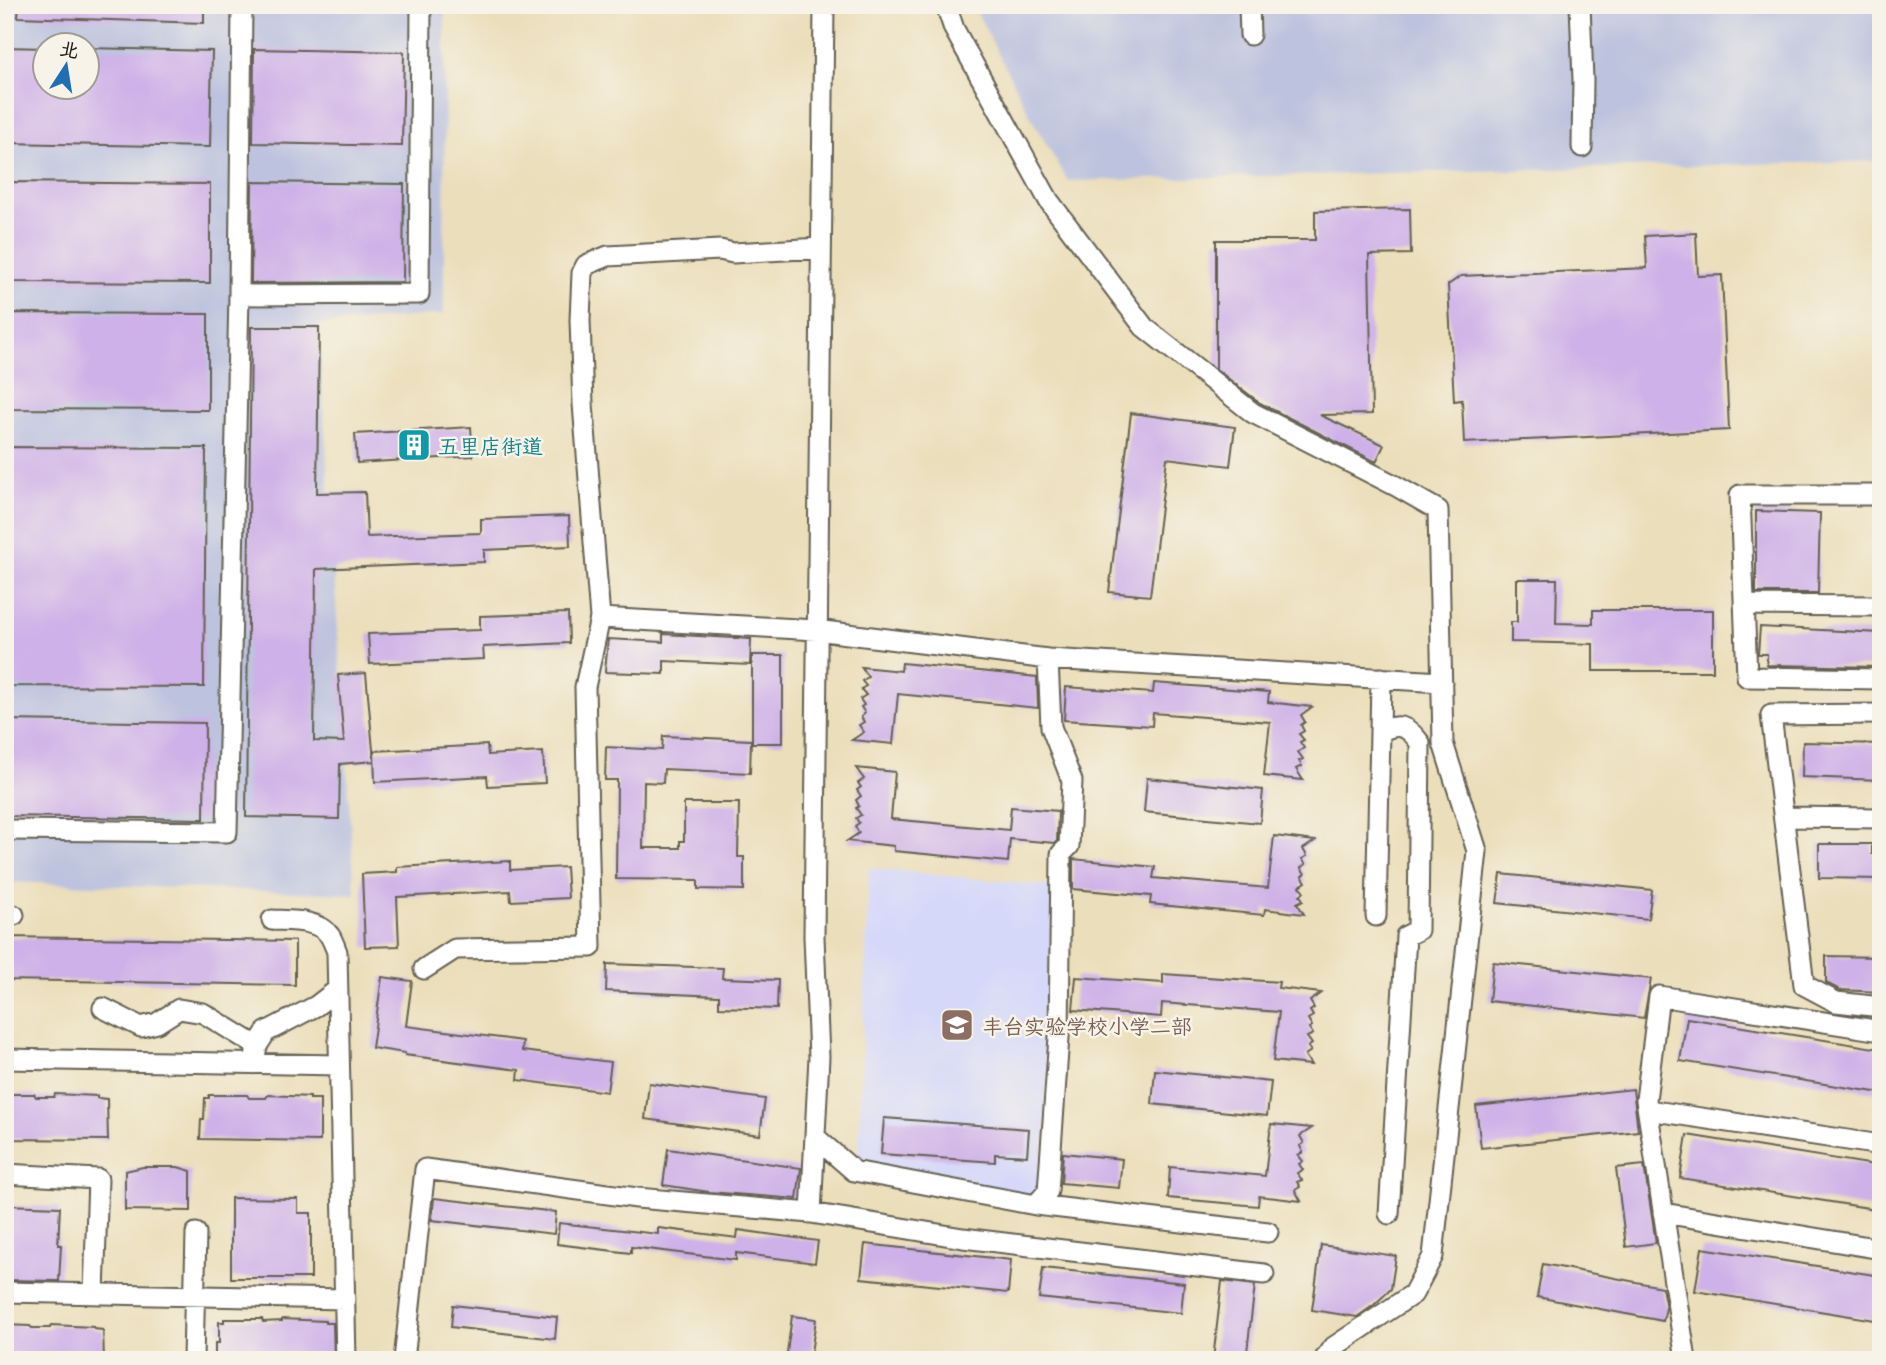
<svg xmlns="http://www.w3.org/2000/svg" width="1886" height="1365" viewBox="0 0 1886 1365" font-family="Mali,'LXGW WenKai TC',sans-serif">
<style>
.built{fill:#d5d8f9}
.industrial{fill:#bdc3de;fill-rule:evenodd}
.building{fill:#ceb1e8}
.lines{fill:none;stroke-linecap:round;stroke-linejoin:round}
.minor-casing{stroke:#646053;stroke-width:23}
.minor{stroke:#fff;stroke-width:19}
.labels{text-anchor:middle;dominant-baseline:central;stroke-width:5;stroke-linejoin:round;paint-order:stroke}
.culture-label{font-size:21px;fill:#0d838f;stroke:#f7f3e8;text-anchor:start}
.education-label{font-size:21px;fill:#785e54;stroke:#f7f3e8;text-anchor:start}
</style>
<rect width="100%" height="100%" fill="#f7f3e8"/>
<filter id="ink" filterUnits="userSpaceOnUse"><feTurbulence type="fractalNoise" baseFrequency=".0143" numOctaves="2"/><feDisplacementMap in="SourceGraphic" scale="14" xChannelSelector="R" yChannelSelector="G"/><feConvolveMatrix kernelMatrix="1 2 1 2 8 2 1 2 1" color-interpolation-filters="sRGB"/></filter>
<filter id="wash" filterUnits="userSpaceOnUse"><feTurbulence type="fractalNoise" baseFrequency=".00686" numOctaves="4" result="noise"/><feDisplacementMap in="SourceGraphic" scale="28" xChannelSelector="R" yChannelSelector="G"/><feGaussianBlur stdDeviation="1.57" result="paint"/><feColorMatrix in="noise" values="0 0 0 0 0 0 0 0 0 0 0 0 0 0 0 0 0 1.4 0 .05"/><feComposite in="paint" operator="in"/></filter>
<g filter="url(#wash)">
<rect width="100%" height="100%" fill="#ebdeba"/>
<path class="built" d="M 869,868 L 1058,887 L 1042,1186 L 1029,1197 L 964,1180 L 919,1177 L 858,1163 Z"/>
<path class="industrial" d="M 5,5 L 445,5 L 444,314 L 318,325 L 355,894 L 5,882 ZM 46,46 L 88,46 L 88,88 L 46,88 Z
M 973,5 L 1881,5 L 1881,161 L 1068,181 L 1036,127 Z"/>
<g id="blocks">
<path class="building" d="M 19,5 L 204,5 L 204,23 L 18,17 Z
M 5,47 L 46,48 L 46,88 L 88,88 L 88,48 L 212,51 L 210,147 L 5,143 Z
M 254,49 L 404,52 L 402,146 L 253,143 Z
M 5,182 L 210,184 L 210,283 L 5,282 Z
M 252,182 L 404,184 L 403,282 L 251,283 Z
M 1410,209 L 1411,254 L 1369,255 L 1372,414 L 1320,415 L 1384,445 L 1376,462 L 1260,403 L 1216,369 L 1216,240 L 1315,240 L 1315,211 Z
M 1696,233 L 1698,276 L 1722,275 L 1729,430 L 1464,443 L 1462,400 L 1454,401 L 1448,285 L 1461,276 L 1647,268 L 1645,236 Z
M 5,313 L 208,314 L 208,410 L 5,409 Z
M 251,327 L 319,327 L 317,493 L 365,492 L 367,537 L 481,533 L 481,519 L 569,516 L 570,546 L 484,550 L 484,562 L 316,569 L 314,741 L 344,742 L 338,675 L 366,673 L 374,761 L 340,764 L 339,819 L 246,817 Z
M 1131,413 L 1235,427 L 1230,466 L 1167,458 L 1150,596 L 1109,592 Z
M 471,427 L 473,456 L 357,463 L 355,434 Z
M 5,447 L 206,448 L 204,687 L 5,686 Z
M 1756,511 L 1820,513 L 1818,593 L 1756,593 Z
M 1517,579 L 1557,579 L 1556,623 L 1593,624 L 1593,610 L 1713,610 L 1713,671 L 1593,671 L 1593,644 L 1511,642 L 1511,622 L 1517,622 Z
M 568,613 L 569,643 L 483,647 L 484,659 L 370,664 L 368,634 L 480,630 L 480,616 Z
M 1760,627 L 1881,633 L 1881,667 L 1767,665 L 1767,654 L 1758,654 Z
M 663,634 L 751,639 L 750,665 L 664,661 L 664,674 L 605,672 L 608,639 L 663,642 Z
M 752,655 L 783,655 L 783,743 L 752,743 Z
M 902,663 L 1037,677 L 1038,708 L 898,694 L 893,744 L 852,740 L 864,732 L 859,725 L 864,722 L 861,717 L 865,713 L 861,707 L 864,705 L 860,699 L 866,695 L 861,689 L 866,686 L 862,681 L 868,677 L 861,667 L 901,671 Z
M 1154,683 L 1269,692 L 1268,702 L 1312,707 L 1301,715 L 1305,722 L 1301,725 L 1304,731 L 1299,734 L 1304,740 L 1300,742 L 1304,748 L 1298,752 L 1303,759 L 1299,761 L 1302,766 L 1296,769 L 1303,780 L 1264,776 L 1270,722 L 1153,713 L 1152,726 L 1064,720 L 1066,687 L 1153,693 Z
M 5,720 L 205,723 L 204,819 L 5,816 Z
M 663,736 L 751,740 L 750,773 L 664,769 L 663,783 L 644,782 L 643,848 L 680,848 L 680,841 L 684,841 L 684,803 L 739,803 L 738,857 L 744,857 L 744,890 L 698,889 L 698,880 L 616,879 L 617,780 L 605,780 L 606,747 L 662,750 Z
M 1803,742 L 1881,744 L 1881,780 L 1802,777 Z
M 487,745 L 488,755 L 543,752 L 545,783 L 488,786 L 487,776 L 375,782 L 374,751 Z
M 856,768 L 895,772 L 891,819 L 1009,830 L 1011,807 L 1058,811 L 1057,841 L 1055,843 L 1010,839 L 1008,862 L 894,851 L 894,846 L 847,841 L 859,833 L 855,826 L 859,823 L 856,818 L 861,815 L 856,808 L 859,806 L 856,800 L 861,796 L 857,790 L 861,787 L 858,783 L 864,779 Z
M 1147,778 L 1263,790 L 1260,823 L 1144,812 Z
M 1274,836 L 1315,841 L 1303,849 L 1307,856 L 1302,859 L 1306,864 L 1301,868 L 1305,874 L 1302,876 L 1306,882 L 1300,886 L 1304,892 L 1300,895 L 1303,900 L 1297,903 L 1304,914 L 1265,909 L 1264,915 L 1150,904 L 1151,896 L 1073,889 L 1073,859 L 1155,867 L 1153,878 L 1268,888 Z
M 1819,844 L 1872,844 L 1872,854 L 1881,854 L 1881,879 L 1819,878 Z
M 510,861 L 510,870 L 566,867 L 568,898 L 511,901 L 510,891 L 397,897 L 399,946 L 365,947 L 362,874 L 397,872 L 397,867 Z
M 1501,874 L 1652,890 L 1648,919 L 1497,903 Z
M 5,937 L 295,941 L 295,985 L 5,980 Z
M 1826,956 L 1879,957 L 1881,992 L 1840,990 L 1826,983 Z
M 1493,962 L 1651,979 L 1644,1018 L 1489,1001 Z
M 607,964 L 723,968 L 722,978 L 778,980 L 777,1009 L 719,1007 L 719,996 L 606,991 Z
M 1163,974 L 1279,982 L 1278,988 L 1321,993 L 1310,1001 L 1314,1008 L 1310,1011 L 1313,1016 L 1308,1019 L 1312,1026 L 1309,1028 L 1313,1034 L 1307,1037 L 1312,1044 L 1308,1047 L 1311,1051 L 1305,1055 L 1311,1065 L 1273,1061 L 1279,1012 L 1162,1003 L 1161,1017 L 1073,1010 L 1076,977 L 1163,983 Z
M 382,977 L 412,981 L 406,1026 L 523,1041 L 522,1051 L 611,1062 L 607,1092 L 518,1080 L 519,1070 L 405,1055 L 405,1053 L 372,1048 Z
M 1687,1018 L 1881,1049 L 1881,1093 L 1680,1061 Z
M 1155,1070 L 1271,1082 L 1267,1116 L 1152,1104 Z
M 649,1083 L 765,1099 L 760,1135 L 645,1119 Z
M 1633,1089 L 1638,1131 L 1481,1148 L 1476,1106 Z
M 5,1094 L 34,1094 L 36,1097 L 54,1097 L 55,1094 L 97,1096 L 97,1098 L 107,1099 L 108,1140 L 5,1139 Z
M 209,1095 L 247,1095 L 249,1098 L 266,1098 L 268,1095 L 310,1097 L 310,1099 L 320,1099 L 320,1141 L 200,1139 L 201,1119 L 204,1119 L 205,1098 L 209,1098 Z
M 884,1118 L 1029,1129 L 1027,1156 L 995,1154 L 995,1162 L 881,1154 Z
M 1271,1124 L 1312,1128 L 1300,1136 L 1304,1143 L 1300,1146 L 1303,1152 L 1298,1155 L 1303,1161 L 1299,1164 L 1303,1170 L 1297,1173 L 1302,1180 L 1297,1182 L 1300,1187 L 1295,1190 L 1301,1201 L 1259,1196 L 1258,1206 L 1168,1198 L 1170,1167 L 1265,1176 Z
M 1687,1135 L 1881,1166 L 1881,1210 L 1680,1178 Z
M 668,1149 L 801,1168 L 797,1199 L 709,1192 L 663,1185 Z
M 1063,1153 L 1122,1159 L 1119,1188 L 1061,1183 Z
M 1644,1165 L 1656,1243 L 1626,1247 L 1616,1168 Z
M 143,1167 L 178,1167 L 191,1171 L 191,1211 L 125,1210 L 125,1171 Z
M 231,1198 L 298,1199 L 298,1213 L 311,1213 L 311,1278 L 231,1278 Z
M 434,1198 L 556,1212 L 554,1234 L 432,1220 Z
M 5,1205 L 60,1207 L 58,1245 L 61,1245 L 59,1281 L 5,1280 Z
M 559,1223 L 658,1234 L 658,1228 L 737,1238 L 738,1230 L 818,1241 L 815,1263 L 736,1253 L 736,1260 L 631,1247 L 631,1253 L 557,1244 Z
M 865,1244 L 1011,1260 L 1008,1293 L 861,1278 Z
M 1321,1245 L 1396,1256 L 1391,1289 L 1374,1305 L 1357,1317 L 1312,1310 Z
M 1702,1248 L 1881,1276 L 1881,1321 L 1695,1291 Z
M 1543,1264 L 1662,1287 L 1666,1308 L 1663,1321 L 1537,1297 Z
M 1043,1268 L 1184,1283 L 1181,1313 L 1039,1298 Z
M 1222,1281 L 1255,1285 L 1246,1360 L 1213,1360 Z
M 453,1305 L 557,1317 L 555,1339 L 451,1327 Z
M 792,1316 L 816,1319 L 810,1360 L 786,1360 Z
M 224,1319 L 262,1319 L 263,1322 L 282,1321 L 282,1319 L 325,1321 L 325,1323 L 333,1323 L 334,1360 L 215,1360 L 215,1343 L 219,1343 L 219,1322 L 224,1322 Z
M 5,1325 L 30,1326 L 32,1328 L 50,1328 L 51,1325 L 94,1327 L 94,1329 L 103,1330 L 104,1360 L 5,1360 Z"/>
</g>
</g>
<g filter="url(#ink)">
<use href="#blocks" fill-opacity="0" stroke="#646053" stroke-width="2"/>
<g class="lines">
<defs>
<path id="minor" d="M 946,5 L 954,29 L 1049,201 L 1144,327 L 1253,413 L 1396,486 L 1438,510 L 1443,743 L 1477,851 L 1433,1256 L 1413,1294 L 1332,1348 L 1324,1360
M 1249,5 L 1250,35
M 1580,5 L 1583,80 L 1582,147
M 239,295 L 419,294 L 421,5
M 1881,495 L 1740,495 L 1747,677 L 1881,679
M 1744,605 L 1881,606
M 600,618 L 816,630 L 1048,659 L 1442,682
M 1881,714 L 1771,715 L 1804,985 L 1836,1002 L 1881,1007
M 1380,732 L 1381,678
M 1784,817 L 1881,818
M 5,830 L 227,832 L 239,295 L 242,5
M 5,916 L 14,915
M 1376,916 L 1380,732 C 1399,722 1408,726 1420,743 L 1418,930 L 1406,936 L 1389,1214
M 272,920 C 290,921 319,919 330,936 C 333,941 335,947 337,952 L 346,1360
M 424,969 L 455,949 L 591,947 L 585,687 L 600,618 L 583,404 L 580,320 L 582,273 L 586,265 L 608,256 L 720,250 L 733,253 L 821,248
M 103,1008 L 141,1027 L 157,1023 L 179,1009 L 203,1013 L 257,1046
M 255,1057 L 257,1046 L 266,1032 L 316,1006 L 337,990
M 5,1059 L 339,1065
M 1648,1110 L 1881,1145
M 815,1137 L 854,1171 L 1036,1205 L 1048,1191 L 1059,1037 L 1061,854 L 1069,846 L 1072,781 L 1051,727 L 1048,659
M 5,1174 L 98,1179 L 94,1293
M 1036,1205 L 1268,1232
M 811,1213 L 819,1057 L 814,937 L 824,5
M 1663,1213 L 1881,1249
M 5,1292 L 345,1299
M 193,1360 L 196,1233
M 404,1360 L 425,1169 L 637,1198 L 811,1213 L 963,1238 L 1264,1274
M 1686,1360 L 1646,1100 L 1659,996 L 1881,1031"/>
</defs>
<use href="#minor" class="minor-casing"/>
<use href="#minor" class="minor"/>
</g>
</g>
<defs>
<symbol id="building-square" viewBox="-11 -11 22 22"><rect x="-9" y="-9" width="18" height="18" rx="4" fill="#0f9aa8" stroke="#f7f3e8"/><path d="M-4-6H4V6H1V3H-1V6H-4ZM-2.5-4.3h1.7v1.8h-1.7ZM.8-4.3h1.7v1.8H.8ZM-2.5-1h1.7V.8h-1.7ZM.8-1h1.7V.8H.8Z" fill="#fff"/></symbol>
<symbol id="school-square" viewBox="-11 -11 22 22"><rect x="-9" y="-9" width="18" height="18" rx="4" fill="#8d6e63" stroke="#f7f3e8"/><path d="M0-5L7-2L0 1L-7-2ZM-4 1L0 2.5L4 1V4Q0 6-4 4Z" fill="#fff"/></symbol>
</defs>
<g fill-rule="evenodd">
<use href="#building-square" x="395" y="426" width="38" height="38"/>
<use href="#school-square" x="938" y="1006" width="38" height="38"/>
</g>
<g class="labels">
<g class="culture-label">
<text x="438" y="445">五里店街道</text>
</g>
<g class="education-label">
<text x="982" y="1025">丰台实验学校小学二部</text>
</g>
</g>
<rect width="1886" height="1365" fill="none" stroke="#f7f3e8" stroke-width="28"/>
<g transform="translate(66 66) rotate(12)"><circle r="33" fill="#f7f3e8" stroke="#9f9d96" stroke-width="2"/>
<path d="M0-5L12 26L0 18L-12 26Z" fill="#1f6fb2"/>
<text y="-10" font-size="19" font-weight="bold" text-anchor="middle" fill="#1c1c1c">北</text>
</g>
</svg>
